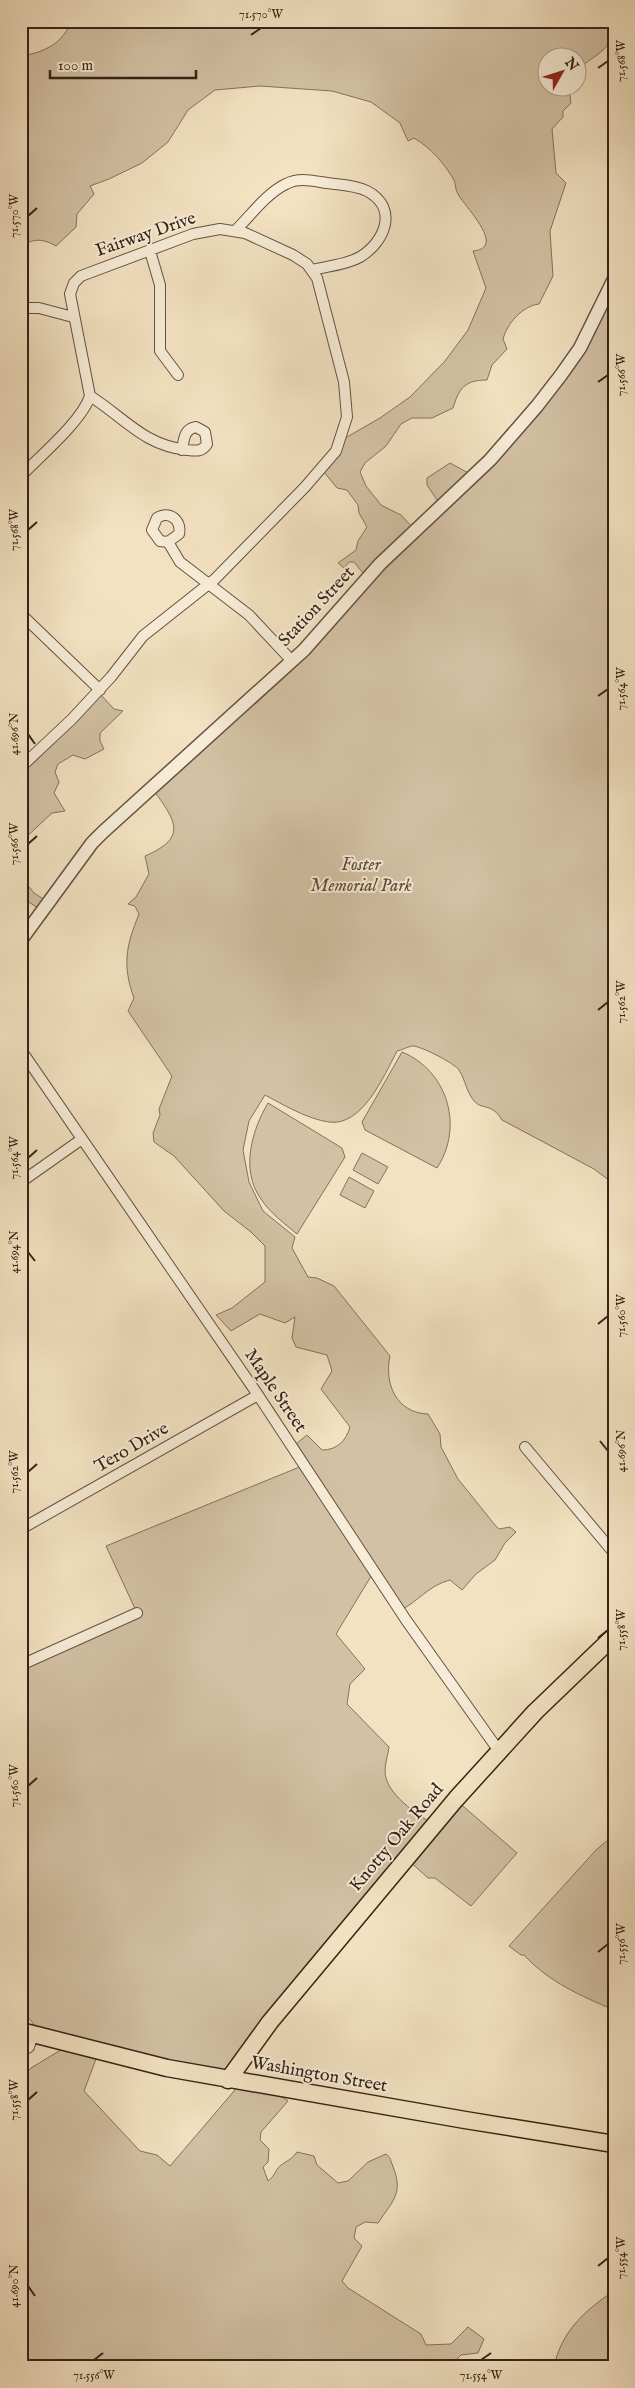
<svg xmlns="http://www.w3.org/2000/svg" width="635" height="2388" viewBox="0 0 635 2388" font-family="'IM FELL English',serif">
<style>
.green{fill:#d3c1a5;stroke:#84725e}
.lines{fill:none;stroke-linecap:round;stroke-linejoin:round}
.minor-casing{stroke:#655242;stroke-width:12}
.tertiary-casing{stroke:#655242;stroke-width:15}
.primary-casing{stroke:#362217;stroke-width:19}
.minor{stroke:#f7ecd7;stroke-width:10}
.tertiary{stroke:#f7ecd7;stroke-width:12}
.primary{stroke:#f3e2c2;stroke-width:16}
.ticks{fill:none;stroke:#362217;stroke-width:2}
.labels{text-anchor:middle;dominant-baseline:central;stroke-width:4;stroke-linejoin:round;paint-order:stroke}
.street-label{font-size:18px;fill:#362217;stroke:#f7ecd7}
.park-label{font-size:18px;font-style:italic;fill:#5d4a3a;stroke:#f7ecd7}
.neatline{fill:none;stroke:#362217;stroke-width:2}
.ticks-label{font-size:12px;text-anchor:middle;fill:#362217}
</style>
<rect width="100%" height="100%" fill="#f3e2c2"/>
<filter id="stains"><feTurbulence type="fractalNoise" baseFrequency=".004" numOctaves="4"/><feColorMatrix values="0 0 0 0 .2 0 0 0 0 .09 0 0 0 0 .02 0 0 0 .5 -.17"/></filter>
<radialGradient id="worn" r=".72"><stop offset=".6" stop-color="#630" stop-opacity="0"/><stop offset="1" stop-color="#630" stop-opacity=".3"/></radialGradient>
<path class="green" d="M 71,21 L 614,21 C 614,50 597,53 578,69 L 578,58 L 548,58 L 548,88 L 569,88 L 571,103 L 563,111 L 563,117 L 552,129 L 556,173 L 566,183 L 550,231 L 553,276 L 539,304 C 522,306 507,324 503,339 L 507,349 L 492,365 L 487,380 C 465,380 459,388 453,408 L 432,418 L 412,418 L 401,424 L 386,446 L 365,463 L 360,472 L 366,486 L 381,505 L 401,515 L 415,530 L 441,506 L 427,485 L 427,478 L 450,463 L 474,476 L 540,404 L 614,281 L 614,1181 L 610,1181 L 594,1169 L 502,1120 C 492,1103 483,1110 475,1102 C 466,1092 466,1081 459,1070 C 456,1064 419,1045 412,1046 C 407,1047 402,1050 397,1051 C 384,1076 362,1127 329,1122 C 307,1119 284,1105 265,1095 L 249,1121 L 243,1150 L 249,1182 L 263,1211 L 295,1237 L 292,1248 L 308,1277 L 317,1278 L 334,1286 L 390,1356 C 384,1383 396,1413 428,1414 L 440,1434 L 441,1447 L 458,1479 L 495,1525 L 499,1529 L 510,1527 L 516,1532 L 505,1543 L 495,1560 L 476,1574 L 462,1590 L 450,1580 C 429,1585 418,1602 399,1611 L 373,1573 L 336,1634 L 365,1669 L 350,1684 L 347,1704 L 389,1747 C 388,1755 385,1763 385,1771 C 385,1794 418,1815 435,1825 L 456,1800 L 517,1853 L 471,1906 L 435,1878 L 428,1878 L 407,1859 L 228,2080 L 99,2051 L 84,2091 L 140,2151 L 157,2155 L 170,2166 L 240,2084 L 269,2088 L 288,2101 L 261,2132 L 260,2140 L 269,2149 L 268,2162 L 263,2167 L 268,2181 C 274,2176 274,2174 278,2168 C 283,2162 291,2161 297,2152 L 314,2156 L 317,2165 L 338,2183 L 348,2181 L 368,2162 L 386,2154 C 391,2158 390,2159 392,2164 C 404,2193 394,2199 378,2223 L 365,2222 L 356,2227 L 354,2238 L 362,2246 L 342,2281 L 348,2288 L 421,2334 L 426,2345 L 451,2344 L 468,2327 L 484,2339 L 478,2353 L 461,2355 L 455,2361 L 454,2367 L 21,2367 L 21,2078 L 31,2068 L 69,2045 L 43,2036 L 21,2008 L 21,1663 L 137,1613 L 106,1546 L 302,1466 L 291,1448 L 307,1435 L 322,1450 C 337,1450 346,1441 350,1427 L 321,1389 L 332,1371 L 327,1355 L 296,1347 L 292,1338 L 295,1317 L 285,1323 L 260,1314 L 231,1331 L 216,1315 L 232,1308 L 265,1282 L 265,1246 L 251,1232 L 224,1211 L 174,1156 L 154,1142 L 153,1133 L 160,1115 L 159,1109 L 172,1076 L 128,1011 L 134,998 C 122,965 126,946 139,914 L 135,906 L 128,904 L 136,897 L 149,874 L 145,856 C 190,837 174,819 152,788 L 288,666 L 367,578 L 354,562 L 349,562 L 344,568 L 338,563 L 356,550 L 358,541 L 367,527 L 359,513 L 358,505 L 347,490 L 337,488 L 324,472 L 340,441 L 380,418 L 410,397 L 445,361 L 468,330 L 486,288 L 473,251 C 508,248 463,205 458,194 C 455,190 456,184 454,180 C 444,163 431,148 414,138 L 408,141 L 400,123 L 371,102 L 332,91 L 260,86 L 215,90 L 188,110 L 168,142 L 142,163 L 109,179 L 90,186 L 94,194 L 77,214 L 76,227 L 56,246 C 44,239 32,237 21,248 L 21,56 C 43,53 64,43 71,21 Z
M 99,693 L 114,709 L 123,711 L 100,733 L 100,741 L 104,749 L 85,759 L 73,755 L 58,764 L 55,772 L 59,782 L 54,793 L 65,811 L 52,813 L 21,842 L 21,768 Z
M 21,877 L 34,893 L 50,903 L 41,910 L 21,897 Z
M 402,1052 C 448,1071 464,1127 437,1168 L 365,1130 L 362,1122 Z
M 268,1103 L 342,1148 L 345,1157 L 297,1234 C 284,1223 270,1213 261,1199 C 240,1170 252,1130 268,1103 Z
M 362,1153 L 388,1167 L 378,1184 L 353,1170 Z
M 349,1177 L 374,1191 L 365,1208 L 340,1195 Z
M 614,1835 L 614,2010 C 581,1996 549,1982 524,1955 L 521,1955 L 509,1946 L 596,1850 Z
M 614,2291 L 614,2367 L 554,2367 C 561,2332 585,2310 614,2291 Z"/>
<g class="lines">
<defs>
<path id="minor" d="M 236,230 C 251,215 267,193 286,184 C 299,177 313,181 327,183 C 340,185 355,185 367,191 C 399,208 385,242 360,257 C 346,265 328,266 312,270
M 150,251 L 160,285 L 160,351 L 178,375
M 21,308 L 39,308 L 73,317
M 90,396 C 125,418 143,445 187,450 C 196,451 202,452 207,444 L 205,432 L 196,427 C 184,429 184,439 182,450
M 21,476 C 40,456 82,421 90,396 L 70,294 L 74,283 L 81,276 L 193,234 L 220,229 L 245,233 L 293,255 L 307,264 L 317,278 L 344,382 L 347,417 L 336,451 L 305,487 L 215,579 L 143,636 L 111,677 L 72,719 L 21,767
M 168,542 L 160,541 L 152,530 L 157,518 C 169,510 182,520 179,534 L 168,542 L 180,562 L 249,615 L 292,661
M 21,614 L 100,690
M 21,1050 L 258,1395 L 406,1620 L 499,1751
M 21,1182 L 82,1139
M 525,1447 L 614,1553
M 21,1529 L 258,1395
M 21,1665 L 137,1613
M 21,2052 L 29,2047 L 33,2034"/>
<path id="tertiary" d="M 21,940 L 92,843 L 103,832 L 304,650 L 380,564 L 490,460 L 537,406 L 561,375 L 580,348 L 614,279"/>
<path id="primary" d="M 21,2031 L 167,2068 L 465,2120 L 614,2144
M 228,2080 L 270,2022 L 456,1799 L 535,1712 L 614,1636"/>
</defs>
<use href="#minor" class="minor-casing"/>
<use href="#tertiary" class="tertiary-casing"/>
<use href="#primary" class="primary-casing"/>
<use href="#minor" class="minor"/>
<use href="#tertiary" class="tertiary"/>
<use href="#primary" class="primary"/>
</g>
<path class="ticks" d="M 251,35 L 261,28M 598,68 L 608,61M 28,216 L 37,208M 598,382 L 608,375M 28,530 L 37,522M 598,696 L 608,689M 28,734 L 35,744M 28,844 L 37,836M 598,1010 L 608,1002M 28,1158 L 37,1150M 28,1252 L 35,1261M 598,1324 L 608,1316M 600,1441 L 608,1451M 28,1472 L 37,1464M 598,1638 L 608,1630M 28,1786 L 37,1778M 598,1952 L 608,1944M 28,2100 L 37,2092M 598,2266 L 608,2258M 28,2286 L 35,2296M 94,2360 L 103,2353M 481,2360 L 491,2353"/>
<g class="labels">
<g class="street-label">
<text transform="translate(146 235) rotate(-19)">Fairway Drive</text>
<text transform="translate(317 607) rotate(-47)">Station Street</text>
<text transform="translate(275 1391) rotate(56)">Maple Street</text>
<text transform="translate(132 1448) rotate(-30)">Tero Drive</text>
<text transform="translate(397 1838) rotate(-50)">Knotty Oak Road</text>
<text transform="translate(319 2075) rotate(10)">Washington Street</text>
</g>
<g class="park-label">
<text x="361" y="865">Foster<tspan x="361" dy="21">Memorial Park</tspan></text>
</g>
</g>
<rect width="635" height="2388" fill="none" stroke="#f3e2c2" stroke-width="55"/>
<g transform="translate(562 72) rotate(51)"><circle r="24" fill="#f7ecd7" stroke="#aa9b8a"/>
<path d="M0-4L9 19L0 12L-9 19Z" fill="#8f2418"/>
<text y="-8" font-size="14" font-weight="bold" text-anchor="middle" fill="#362217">N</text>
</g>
<path d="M50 70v8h146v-8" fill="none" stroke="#362217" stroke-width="2.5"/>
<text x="58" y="70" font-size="15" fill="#362217" stroke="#f7ecd7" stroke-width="4" paint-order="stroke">100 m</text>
<rect x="28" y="28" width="580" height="2332" class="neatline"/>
<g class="ticks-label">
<text x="261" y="18">71.570°W</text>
<text transform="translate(621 61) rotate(-90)" y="4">71.568°W</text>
<text transform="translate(14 216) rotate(-90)" y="4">71.570°W</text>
<text transform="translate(621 375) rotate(-90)" y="4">71.566°W</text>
<text transform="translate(14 530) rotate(-90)" y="4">71.568°W</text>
<text transform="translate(621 689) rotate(-90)" y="4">71.564°W</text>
<text transform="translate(14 734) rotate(-90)" y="4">41.696°N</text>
<text transform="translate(14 844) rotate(-90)" y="4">71.566°W</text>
<text transform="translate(621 1002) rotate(-90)" y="4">71.562°W</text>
<text transform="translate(14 1158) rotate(-90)" y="4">71.564°W</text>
<text transform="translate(14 1252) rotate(-90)" y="4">41.694°N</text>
<text transform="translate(621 1316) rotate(-90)" y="4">71.560°W</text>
<text transform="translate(621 1451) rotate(-90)" y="4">41.696°N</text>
<text transform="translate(14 1472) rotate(-90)" y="4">71.562°W</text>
<text transform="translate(621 1630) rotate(-90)" y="4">71.558°W</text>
<text transform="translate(14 1786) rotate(-90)" y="4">71.560°W</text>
<text transform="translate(621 1944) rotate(-90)" y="4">71.556°W</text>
<text transform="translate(14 2100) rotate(-90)" y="4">71.558°W</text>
<text transform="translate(621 2258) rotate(-90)" y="4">71.554°W</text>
<text transform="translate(14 2286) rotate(-90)" y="4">41.690°N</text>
<text x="94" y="2379">71.556°W</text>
<text x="481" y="2379">71.554°W</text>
</g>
<rect width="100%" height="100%" filter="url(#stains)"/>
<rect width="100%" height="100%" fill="url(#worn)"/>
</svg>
